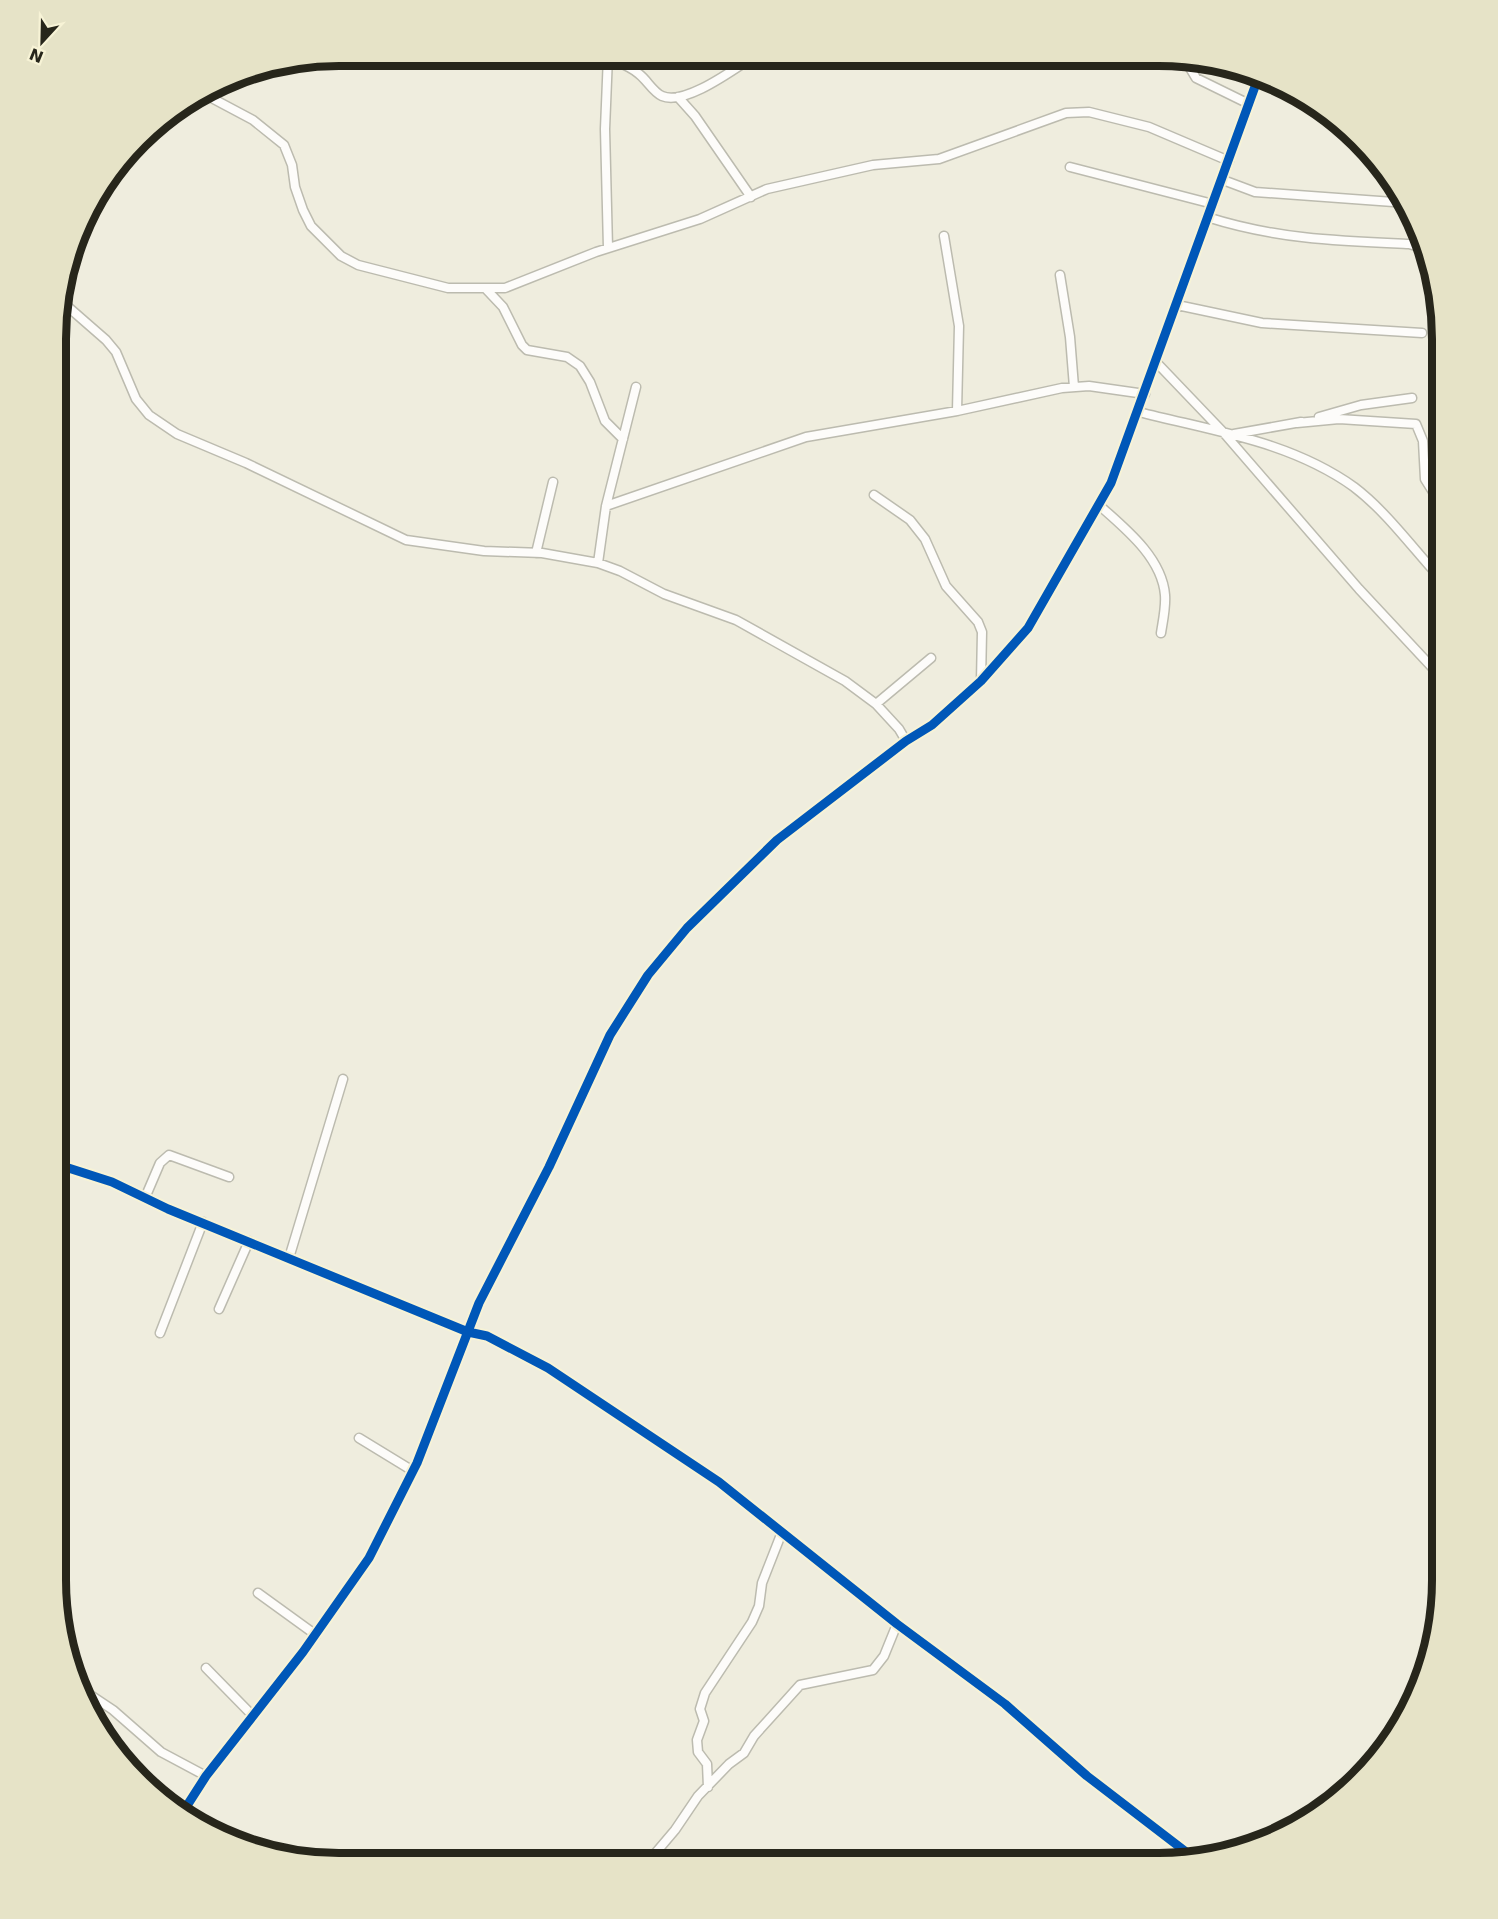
<svg xmlns="http://www.w3.org/2000/svg" width="1498" height="1919" viewBox="0 0 1498 1919" font-family="'DejaVu Sans',sans-serif">
<style>
.lines{fill:none;stroke-linecap:round;stroke-linejoin:round}
.minor-casing{stroke:#bcbbaf;stroke-width:11}
.minor{stroke:#fdfcfa;stroke-width:8}
.cycleway-casing{stroke:#f7f3d6;stroke-width:13}
.cycleway{stroke:#0057b8;stroke-width:9}
.rim{fill:none;stroke:#27261b;stroke-width:8}
</style>
<rect width="100%" height="100%" fill="#efedde"/>
<g class="lines">
<defs>
<path id="minor" d="M 592,56 C 608,59 626,63 639,74 C 647,80 653,92 662,96 C 685,106 734,69 753,57
M 608,56 L 605,129 L 608,248
M 1184,58 L 1196,78 L 1249,104
M 206,95 L 253,120 L 284,145 L 292,165 L 295,187 L 303,210 L 311,226 L 341,256 L 358,265 L 448,288 L 505,288 L 596,252 L 700,219 L 767,189 L 873,165 L 939,159 L 1066,113 L 1089,112 L 1149,127 L 1229,161
M 678,97 L 695,116 L 751,197
M 1070,167 L 1213,204
M 1223,180 L 1255,192 L 1407,203
M 1207,217 C 1276,239 1337,241 1409,244 L 1426,249
M 944,236 L 959,326 L 957,411
M 1060,275 L 1070,337 L 1074,387
M 486,289 L 503,307 L 522,345 L 527,350 L 567,357 L 580,366 L 590,382 L 605,421 L 623,439
M 59,299 L 106,340 L 116,352 L 136,399 L 149,415 L 177,434 L 246,463 L 406,540 L 484,551 L 542,553 L 598,563 L 620,571 L 664,594 L 736,620 L 845,681 L 876,704 L 899,729 L 906,741
M 1177,305 L 1262,323 L 1422,333
M 1156,362 L 1223,432 L 1359,589 L 1442,678
M 1139,412 C 1212,431 1290,441 1354,487 C 1387,512 1414,550 1442,580
M 1319,417 L 1361,405 L 1412,398
M 1297,423 L 1339,419 L 1416,424 L 1423,441 L 1425,479 L 1442,506
M 1234,434 L 1301,422
M 874,495 L 910,520 L 925,539 L 946,586 L 978,622 L 982,632 L 981,681
M 606,506 L 806,437 L 957,411 L 1062,388 L 1089,386 L 1145,394
M 1100,506 C 1126,529 1162,558 1165,595 C 1166,607 1163,620 1161,633
M 536,553 L 553,482
M 598,563 L 606,506 L 636,387
M 876,704 L 931,658
M 56,1164 L 112,1182 L 168,1209 L 468,1332 L 487,1336 L 548,1368 L 719,1482 L 897,1624 L 1005,1704 L 1087,1776 L 1194,1858
M 145,1198 L 160,1163 L 169,1155 L 229,1177
M 289,1258 L 343,1079
M 219,1309 L 249,1241
M 160,1333 L 203,1222
M 359,1438 L 413,1471
M 258,1593 L 316,1635
M 206,1668 L 253,1716
M 80,1688 L 113,1710 L 161,1752 L 206,1776
M 708,1787 L 707,1764 L 698,1752 L 697,1740 L 704,1721 L 700,1709 L 705,1693 L 752,1622 L 759,1606 L 762,1583 L 782,1532
M 181,1815 L 206,1776 L 303,1652 L 369,1558 L 417,1463 L 479,1303 L 549,1167 L 610,1035 L 648,975 L 687,928 L 777,840 L 906,741 L 932,725 L 981,681 L 1028,628 L 1111,483 L 1257,81
M 647,1863 L 675,1830 L 698,1796 L 729,1764 L 744,1753 L 754,1736 L 800,1685 L 873,1670 L 884,1656 L 897,1624"/>
</defs>
<use href="#minor" class="minor-casing"/>
<use href="#minor" class="minor"/>
<defs>
<path id="cycleway" d="M 56,1164 L 112,1182 L 168,1209 L 468,1332 L 487,1336 L 548,1368 L 719,1482 L 897,1624 L 1005,1704 L 1087,1776 L 1194,1858
M 181,1815 L 206,1776 L 303,1652 L 369,1558 L 417,1463 L 479,1303 L 549,1167 L 610,1035 L 648,975 L 687,928 L 777,840 L 906,741 L 932,725 L 981,681 L 1028,628 L 1111,483 L 1257,81"/>
</defs>
<use href="#cycleway" class="cycleway-casing"/>
<use href="#cycleway" class="cycleway"/>
</g>
<path d="M0 0H1498V1919H0ZM339 66H1159A273 273 0 0 1 1432 339V1580A273 273 0 0 1 1159 1853H339A273 273 0 0 1 66 1580V339A273 273 0 0 1 339 66Z" fill="#e6e3c7" fill-rule="evenodd"/>
<path class="rim" d="M339 66H1159A273 273 0 0 1 1432 339V1580A273 273 0 0 1 1159 1853H339A273 273 0 0 1 66 1580V339A273 273 0 0 1 339 66Z"/>
<g transform="translate(42 42) rotate(202)" stroke="#f7f3d6" stroke-width="4.5" paint-order="stroke">
<path d="M0-4.5L10 22L0 15L-10 22Z" fill="#27261b"/>
<text y="-9" font-size="16" font-weight="bold" text-anchor="middle" fill="#27261b">N</text>
</g>
</svg>
